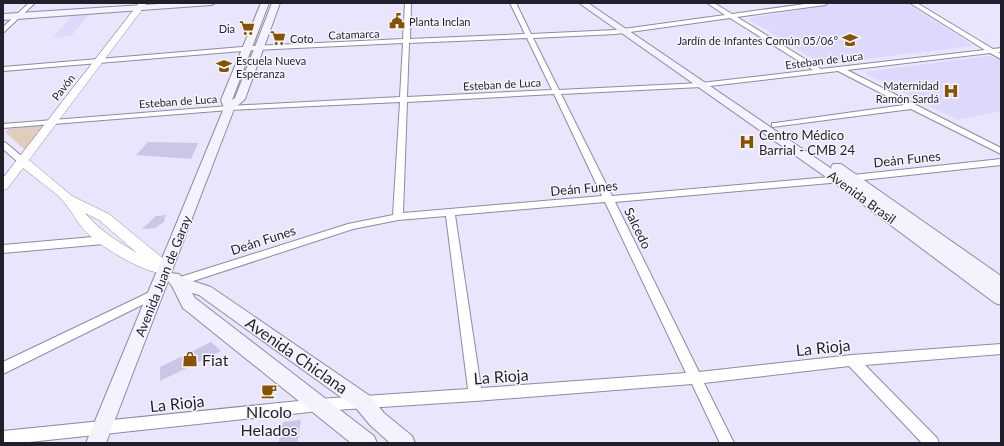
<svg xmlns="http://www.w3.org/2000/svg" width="1004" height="446" viewBox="0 0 1004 446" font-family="Lato,sans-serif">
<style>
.built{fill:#ddd9fd}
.green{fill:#dfcebd}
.building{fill:#c9c6e6}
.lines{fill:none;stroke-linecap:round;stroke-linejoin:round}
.minor-casing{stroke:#8e8aa6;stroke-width:2}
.tertiary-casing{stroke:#8e8aa6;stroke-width:1}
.secondary-casing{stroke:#8e8aa6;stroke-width:2}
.minor{fill:#fff;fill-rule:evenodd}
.tertiary{fill:#fff;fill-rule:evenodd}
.secondary{fill:#f3f2fd;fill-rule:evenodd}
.labels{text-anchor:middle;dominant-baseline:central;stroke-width:3;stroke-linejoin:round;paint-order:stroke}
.far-poi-label{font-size:11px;fill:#201f2a;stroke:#f5f5fb;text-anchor:start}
.far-street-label{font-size:11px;fill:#201f2a;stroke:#f5f5fb}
.poi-label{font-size:13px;fill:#201f2a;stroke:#f5f5fb;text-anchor:start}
.street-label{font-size:13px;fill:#201f2a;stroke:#f5f5fb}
.near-street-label{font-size:16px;fill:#201f2a;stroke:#f5f5fb}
.near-poi-label{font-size:16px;fill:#201f2a;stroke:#f5f5fb;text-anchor:start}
</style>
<rect width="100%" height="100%" fill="#e8e5fd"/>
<path class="built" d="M 841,3 L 907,3 L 972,45 L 972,46 L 825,64 L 820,63 L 750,20 L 750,18 Z
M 89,15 L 71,36 L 53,38 L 71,16 Z
M 988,56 L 1001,60 L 1001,111 L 958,120 L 866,74 L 865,72 Z"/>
<path class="green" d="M 40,125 L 42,125 L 42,127 L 27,147 L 24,149 L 5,132 L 9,129 Z"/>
<path class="building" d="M 148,142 L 198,143 L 191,159 L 136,155 Z
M 166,215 L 164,222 L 155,228 L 142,229 L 156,216 Z
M 211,342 L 221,351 L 160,381 L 160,367 Z
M 301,420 L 297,443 L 279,443 L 283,422 Z"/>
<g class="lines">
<defs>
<path id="minor" d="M 29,3 L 35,3 L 3,33 L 3,27 Z
M 405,3 L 411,3 L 410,39 L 525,34 L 510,3 L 516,3 L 531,34 L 616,30 L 725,15 L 707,3 L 714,3 L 732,14 L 812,3 L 828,3 L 825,5 L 737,17 L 821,69 L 985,50 L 910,3 L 917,3 L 993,49 L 1001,48 L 1001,52 L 998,52 L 1001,54 L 1001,59 L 990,53 L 847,70 L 1001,148 L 1001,154 L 911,109 L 772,127 L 772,123 L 775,123 L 904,105 L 838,71 L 701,87 L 561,94 L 612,196 L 853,175 L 1001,159 L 1001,165 L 853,181 L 615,202 L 699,372 L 852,355 L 1001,344 L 1001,354 L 865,365 L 937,438 L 939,443 L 922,443 L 849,366 L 704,383 L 734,443 L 720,443 L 692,384 L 475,401 L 319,411 L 20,443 L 3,443 L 3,431 L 319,399 L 468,389 L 446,216 L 398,220 L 353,229 L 178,286 L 174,285 L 172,282 L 174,279 L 348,224 L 393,215 L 400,102 L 229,110 L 3,128 L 3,124 L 229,106 L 400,97 L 403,43 L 254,50 L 3,71 L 3,67 L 254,46 L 403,39 ZM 730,18 L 813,70 L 701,83 L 559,90 L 533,38 L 616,34 ZM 527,38 L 552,90 L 407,97 L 409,43 ZM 554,94 L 602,196 L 403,213 L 407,102 ZM 605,202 L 686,373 L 481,388 L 455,215 Z
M 3,142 L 6,143 L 25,159 L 26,161 L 25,163 L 19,163 L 3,149 Z
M 104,236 L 108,237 L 109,240 L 108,243 L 104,244 L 3,253 L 3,245 Z
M 156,289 L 160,290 L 162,293 L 160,296 L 3,374 L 3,362 Z"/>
<path id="tertiary" d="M 139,3 L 147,3 L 29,160 L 72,196 L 109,214 L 171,265 L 173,269 L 171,273 C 152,279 101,247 87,233 C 78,224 72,211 63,201 C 52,189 36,179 23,168 L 7,189 L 3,190 L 3,178 ZM 85,213 L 99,220 L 137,253 C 117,241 100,231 85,213 Z"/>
<path id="secondary" d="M 174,3 L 215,3 L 211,5 L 3,20 L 3,14 Z
M 261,3 L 269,3 L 232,100 L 235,98 L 272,3 L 280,3 L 245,99 L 234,109 L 171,273 L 179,274 L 183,278 L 211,287 L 370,396 L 384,413 L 412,436 L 415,443 L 390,443 L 370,425 L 356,408 L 199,295 L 192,293 L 195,298 L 374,436 L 377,443 L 351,443 L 183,308 L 172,286 L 168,281 L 106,443 L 86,443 L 224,108 L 221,100 Z
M 579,3 L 588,3 L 832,169 L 831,167 L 833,164 L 841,164 L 1001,276 L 1001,305 L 995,303 L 833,182 Z"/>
</defs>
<use href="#minor" class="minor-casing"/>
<use href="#tertiary" class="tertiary-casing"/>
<use href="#secondary" class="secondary-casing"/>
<use href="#minor" class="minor"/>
<use href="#tertiary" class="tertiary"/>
<use href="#secondary" class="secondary"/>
</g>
<defs>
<symbol id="civic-bare" viewBox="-9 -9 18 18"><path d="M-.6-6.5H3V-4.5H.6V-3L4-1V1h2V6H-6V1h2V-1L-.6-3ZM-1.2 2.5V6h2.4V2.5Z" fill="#885200" stroke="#f5f5fb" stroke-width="2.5" paint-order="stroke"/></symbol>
<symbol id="supermarket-bare" viewBox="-9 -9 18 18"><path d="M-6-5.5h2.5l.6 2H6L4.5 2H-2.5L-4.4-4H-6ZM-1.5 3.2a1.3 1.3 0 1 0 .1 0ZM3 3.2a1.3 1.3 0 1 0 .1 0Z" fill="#885200" stroke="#f5f5fb" stroke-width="2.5" paint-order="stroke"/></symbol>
<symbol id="school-bare" viewBox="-9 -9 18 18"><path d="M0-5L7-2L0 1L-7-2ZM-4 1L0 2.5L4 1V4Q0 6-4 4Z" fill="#885200" stroke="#f5f5fb" stroke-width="2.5" paint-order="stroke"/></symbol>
<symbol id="hospital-bare" viewBox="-9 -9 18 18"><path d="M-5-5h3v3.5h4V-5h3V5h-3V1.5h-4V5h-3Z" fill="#885200" stroke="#f5f5fb" stroke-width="2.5" paint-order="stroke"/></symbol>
<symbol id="shop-bare" viewBox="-9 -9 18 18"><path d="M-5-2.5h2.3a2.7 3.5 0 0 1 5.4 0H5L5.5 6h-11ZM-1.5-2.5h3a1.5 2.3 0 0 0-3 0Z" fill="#885200" stroke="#f5f5fb" stroke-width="2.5" paint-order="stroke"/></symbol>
<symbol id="cafe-bare" viewBox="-9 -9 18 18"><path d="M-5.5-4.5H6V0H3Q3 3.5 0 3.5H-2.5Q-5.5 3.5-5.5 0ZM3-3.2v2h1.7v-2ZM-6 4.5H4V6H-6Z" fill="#885200" stroke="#f5f5fb" stroke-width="2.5" paint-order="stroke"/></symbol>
</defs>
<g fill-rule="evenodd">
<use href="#civic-bare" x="386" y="10" width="22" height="22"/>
<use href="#supermarket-bare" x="236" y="17" width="22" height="22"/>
<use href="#supermarket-bare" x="267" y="27" width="22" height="22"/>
<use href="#school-bare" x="839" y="29" width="22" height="22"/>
<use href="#school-bare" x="213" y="55" width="22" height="22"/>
<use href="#hospital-bare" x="940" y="80" width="22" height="22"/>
<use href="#hospital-bare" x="736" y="131" width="22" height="22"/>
<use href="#shop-bare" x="179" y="348" width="22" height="22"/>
<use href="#cafe-bare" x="258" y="380" width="22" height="22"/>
</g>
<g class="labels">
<g class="far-poi-label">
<text x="409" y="21">Planta Inclan</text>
<text x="235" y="28" text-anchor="end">Dia</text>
<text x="290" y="38">Coto</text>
<text x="838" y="40" text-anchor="end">Jardín de Infantes Común 05/06°</text>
<text x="236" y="60">Escuela Nueva<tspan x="236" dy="13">Esperanza</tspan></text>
<text x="939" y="85" text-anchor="end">Maternidad<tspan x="939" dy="13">Ramón Sardá</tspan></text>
</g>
<g class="far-street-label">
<text transform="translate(354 34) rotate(-2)">Catamarca</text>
<text transform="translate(824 60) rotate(-7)">Esteban de Luca</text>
<text transform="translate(502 84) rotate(-3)">Esteban de Luca</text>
<text transform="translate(63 87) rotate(-52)">Pavón</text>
<text transform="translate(178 101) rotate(-4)">Esteban de Luca</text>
</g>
<g class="poi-label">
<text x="759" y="135">Centro Médico<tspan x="759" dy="15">Barrial - CMB 24</tspan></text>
</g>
<g class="street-label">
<text transform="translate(907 159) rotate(-6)">Deán Funes</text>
<text transform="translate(584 188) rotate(-5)">Deán Funes</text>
<text transform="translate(862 197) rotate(36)">Avenida Brasil</text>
<text transform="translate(638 228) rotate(64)">Salcedo</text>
<text transform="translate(263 240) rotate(-18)">Deán Funes</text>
<text transform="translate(163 276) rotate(-68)">Avenida Juan de Garay</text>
</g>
<g class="near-street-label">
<text transform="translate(823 347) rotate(-6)">La Rioja</text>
<text transform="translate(297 355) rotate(35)">Avenida Chiclana</text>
<text transform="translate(501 376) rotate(-4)">La Rioja</text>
<text transform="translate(177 403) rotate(-6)">La Rioja</text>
</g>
<g class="near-poi-label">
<text x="202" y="359">Fiat</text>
<text x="269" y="411" text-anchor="middle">NIcolo<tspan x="269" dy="18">Helados</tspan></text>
</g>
</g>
<rect width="1004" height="446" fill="none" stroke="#201f2a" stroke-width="8"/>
</svg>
